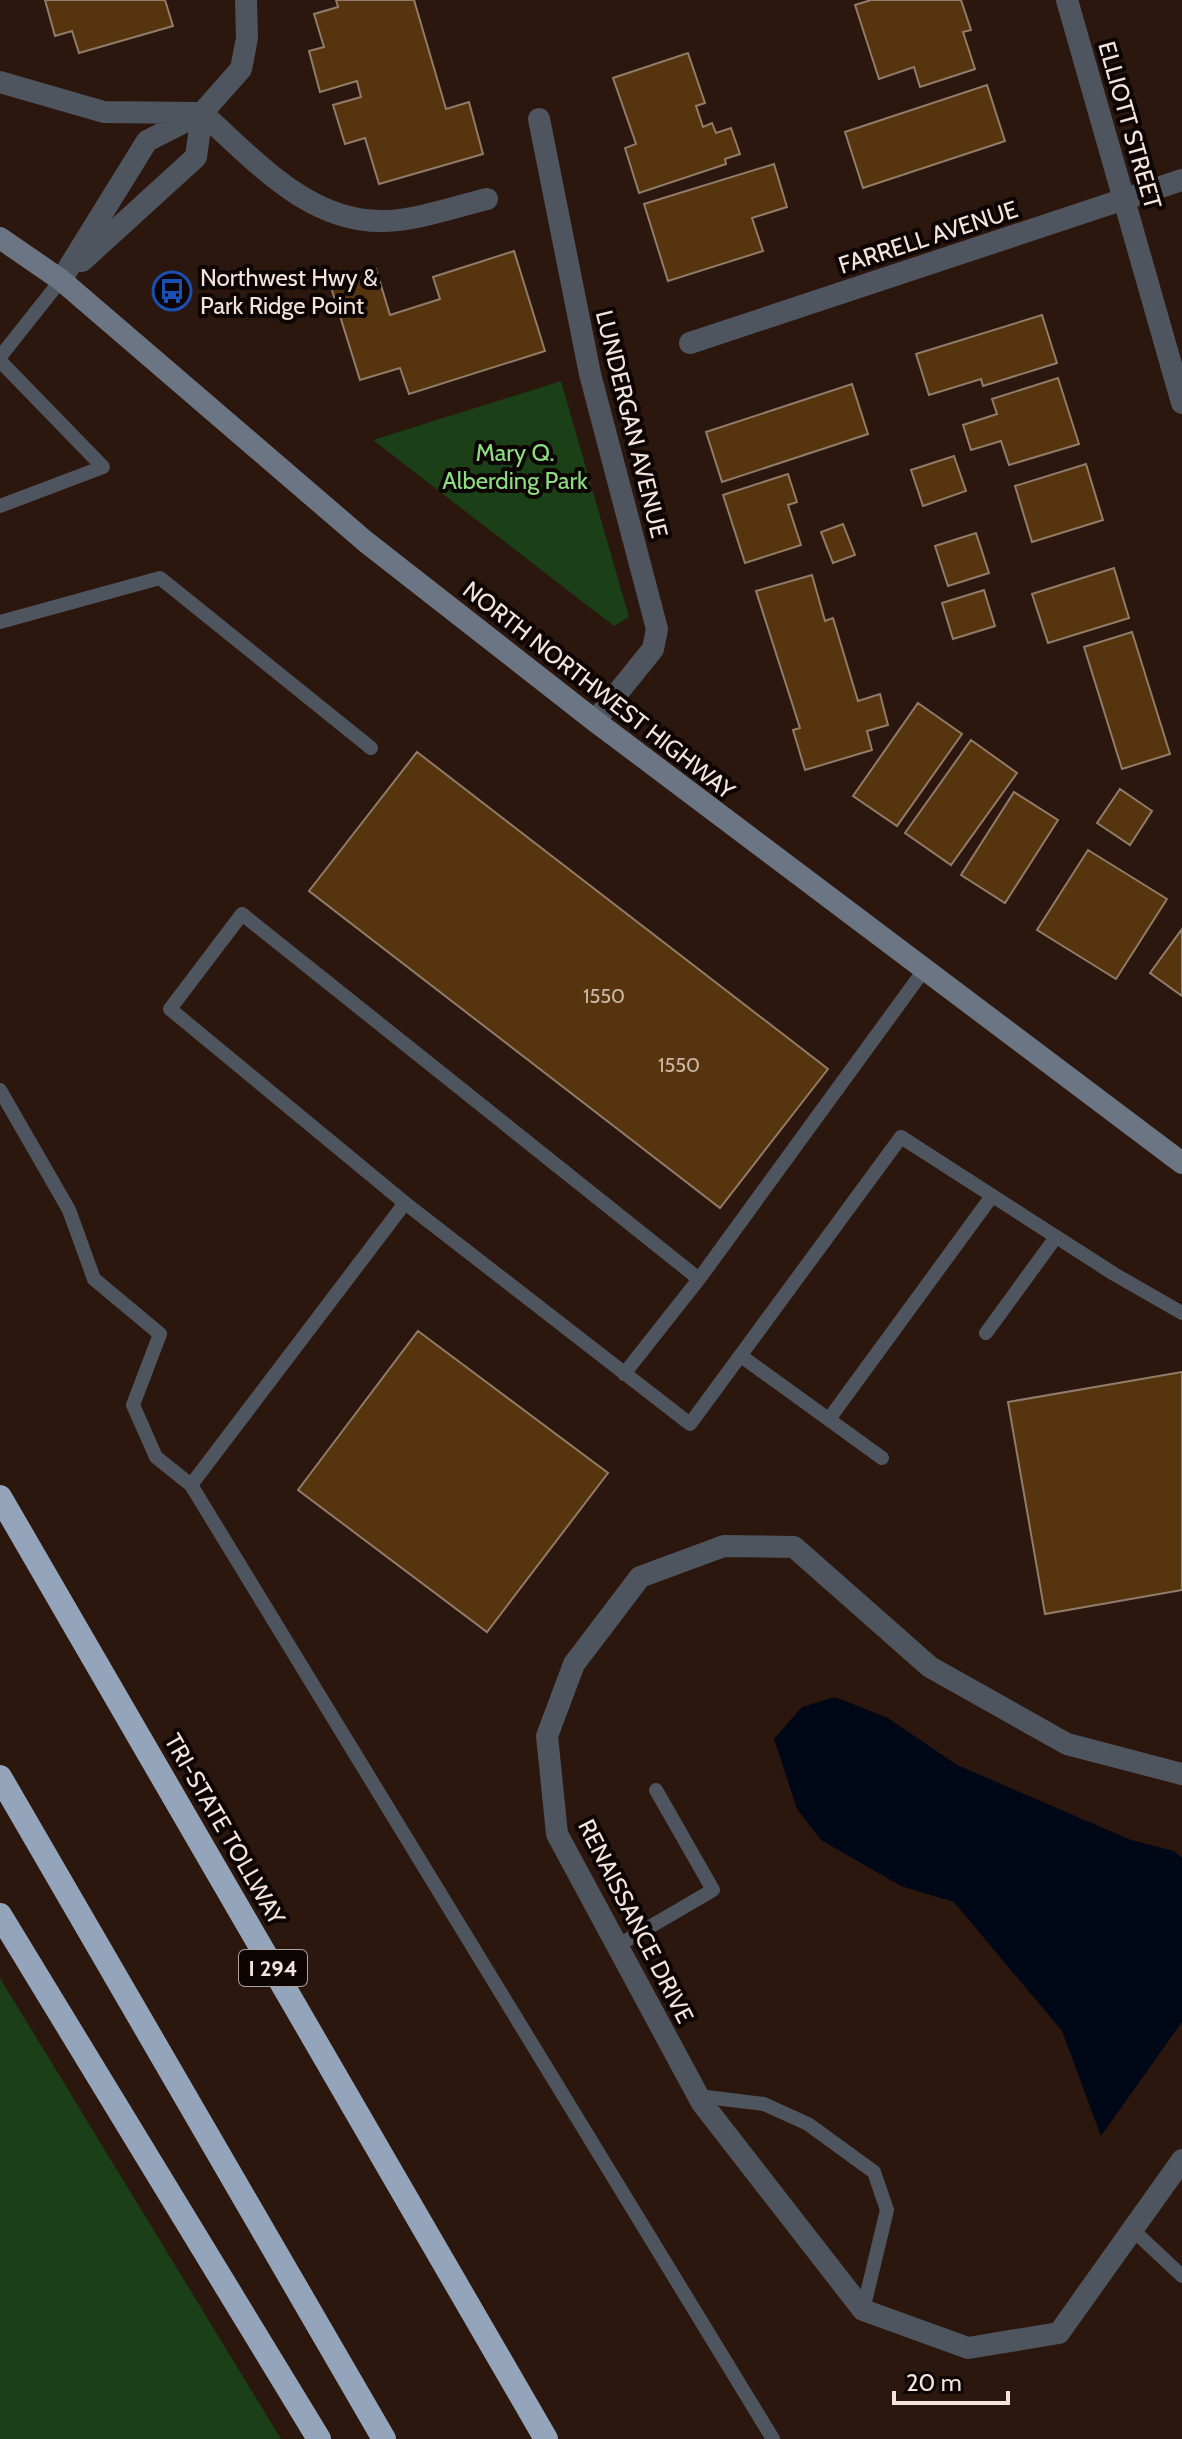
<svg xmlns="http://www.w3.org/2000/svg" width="1182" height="2439" viewBox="0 0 1182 2439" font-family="Cabin,sans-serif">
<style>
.green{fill:#1b3f17}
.water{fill:#000717}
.building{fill:#56350e;stroke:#907c68;stroke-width:2}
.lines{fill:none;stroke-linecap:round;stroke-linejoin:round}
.service{stroke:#4f555e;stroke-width:14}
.minor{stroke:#4f555e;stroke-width:22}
.secondary{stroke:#6b7584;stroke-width:22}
.motorway{stroke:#94a5bb;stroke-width:24}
.labels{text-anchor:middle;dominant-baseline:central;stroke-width:8;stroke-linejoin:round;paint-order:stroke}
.number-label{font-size:20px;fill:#ccb8a9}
.shield{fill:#0d0503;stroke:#aea19c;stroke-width:2}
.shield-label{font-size:22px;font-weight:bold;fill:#f3e4dd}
.street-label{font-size:24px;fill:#f3e4dd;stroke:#0d0503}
.poi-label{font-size:24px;fill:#f3e4dd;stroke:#0d0503;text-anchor:start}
.park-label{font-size:24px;fill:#8dde83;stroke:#0d0503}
</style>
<rect width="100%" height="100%" fill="#2b170d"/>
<path class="green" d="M 561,381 L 629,617 L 614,626 L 373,440 Z
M 0,1978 L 281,2439 L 0,2439 Z"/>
<path class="water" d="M 835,1697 L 888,1718 L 957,1765 L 1131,1840 L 1174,1851 L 1182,1858 L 1182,2022 L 1101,2136 L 1062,2031 L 954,1902 L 901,1886 L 821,1840 L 797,1809 L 774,1739 L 802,1707 Z"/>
<path class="building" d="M 45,0 L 165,0 L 173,26 L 79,53 L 72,31 L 55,36 Z
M 336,0 L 414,0 L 446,109 L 469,102 L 483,154 L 379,184 L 365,138 L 345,144 L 333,105 L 361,97 L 357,81 L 320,92 L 309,51 L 324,47 L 314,14 L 338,7 Z
M 871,0 L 961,0 L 971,30 L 963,32 L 975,69 L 920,87 L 914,67 L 879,79 L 855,5 Z
M 688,53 L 705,103 L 696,106 L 703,127 L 712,123 L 716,133 L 731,128 L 740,154 L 725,159 L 726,164 L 639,193 L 625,148 L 636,144 L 613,78 Z
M 987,85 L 1005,141 L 863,188 L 845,132 Z
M 774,164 L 787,207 L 752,218 L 763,251 L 668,281 L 644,204 Z
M 514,251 L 545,351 L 409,394 L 400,368 L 360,380 L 330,284 L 376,269 L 390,315 L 440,299 L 433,277 Z
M 1042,315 L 1057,363 L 983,386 L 981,379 L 929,395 L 916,354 Z
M 1058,378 L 1079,444 L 1009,465 L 1001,441 L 971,450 L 963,425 L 997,414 L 992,399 Z
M 852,384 L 868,434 L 722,482 L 706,432 Z
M 954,456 L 966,491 L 923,506 L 911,470 Z
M 1086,464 L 1103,520 L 1032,542 L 1015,486 Z
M 788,474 L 797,502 L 788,505 L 801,545 L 745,563 L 723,495 Z
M 843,524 L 855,555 L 833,563 L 821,532 Z
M 976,533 L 989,573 L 948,586 L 935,546 Z
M 1114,568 L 1129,618 L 1048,643 L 1032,594 Z
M 812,575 L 825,621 L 833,618 L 858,701 L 880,694 L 888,725 L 867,731 L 872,750 L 805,770 L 793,730 L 800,728 L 756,591 Z
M 984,590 L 995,626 L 953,639 L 942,603 Z
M 1132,632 L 1170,754 L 1122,769 L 1084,647 Z
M 918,703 L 962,734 L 897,826 L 853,796 Z
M 971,740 L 1017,773 L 951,865 L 905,833 Z
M 417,752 L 828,1069 L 720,1208 L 309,891 Z
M 1120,789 L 1152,811 L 1130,845 L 1097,823 Z
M 1014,792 L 1058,820 L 1005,903 L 961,875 Z
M 1088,850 L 1167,899 L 1116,979 L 1037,930 Z
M 1182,929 L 1182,996 L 1150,973 Z
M 418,1331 L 608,1473 L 487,1632 L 298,1490 Z
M 1182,1372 L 1182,1590 L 1045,1614 L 1008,1402 Z"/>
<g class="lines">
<path class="service" d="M 0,357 L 61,280
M 0,361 L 103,467 L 0,506
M 0,622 L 160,578 L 371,748
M 0,1090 L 69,1210 L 94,1279 L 160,1334 L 133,1405 L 156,1457 L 191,1485
M 405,1203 L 170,1009 L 242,914 L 699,1279 L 624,1374
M 699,1279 L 924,970
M 986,1333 L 1056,1237
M 741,1356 L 882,1458
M 829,1419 L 992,1196
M 617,1946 L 713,1890 L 656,1790
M 698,2096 L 764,2104 L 808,2124 L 874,2172 L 887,2210 L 863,2310
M 1133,2230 L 1182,2276
M 773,2439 L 191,1485 L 405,1203 L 690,1424 L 901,1137 L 1114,1274 L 1182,1313"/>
<path class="minor" d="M 1067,0 L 1182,403
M 0,82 L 104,112 L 196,113
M 202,113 C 254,159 308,223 384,221 C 418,220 454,207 487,199
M 539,119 L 590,374 L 657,629 L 653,649 L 595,721
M 82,261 L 196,157 L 202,113
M 61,280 L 147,141 L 202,113 L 241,69 L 247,38 L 246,0
M 690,343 L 1182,180
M 1182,1774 L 1067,1744 L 930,1667 L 794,1547 L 724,1546 L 640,1577 L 574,1664 L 547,1736 L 557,1834 L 702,2103 L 863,2310 L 968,2348 L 1059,2333 L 1182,2160"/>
<path class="secondary" d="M 0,238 L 61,280 L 366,542 L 595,721 L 1182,1163"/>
<path class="motorway" d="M 0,1497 L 546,2439
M 0,1777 L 384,2439
M 0,1915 L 319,2439"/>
</g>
<defs>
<symbol id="bus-ring" viewBox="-11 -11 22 22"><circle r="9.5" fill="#0d0503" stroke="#1a4fb4" stroke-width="1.5"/><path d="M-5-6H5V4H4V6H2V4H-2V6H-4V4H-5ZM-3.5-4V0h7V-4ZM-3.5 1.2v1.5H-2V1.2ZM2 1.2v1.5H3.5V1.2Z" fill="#1a4fb4"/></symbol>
</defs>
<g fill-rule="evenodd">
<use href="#bus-ring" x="150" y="269" width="44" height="44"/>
</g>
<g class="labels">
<g class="number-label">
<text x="604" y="996">1550</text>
<text x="679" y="1065">1550</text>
</g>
<rect class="shield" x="239" y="1950" width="68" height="36" rx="6"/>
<g class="shield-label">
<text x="273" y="1968">I 294</text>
</g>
<g class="street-label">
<text transform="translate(1130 125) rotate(74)">ELLIOTT STREET</text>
<text transform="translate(928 237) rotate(-18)">FARRELL AVENUE</text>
<text transform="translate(632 424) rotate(76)">LUNDERGAN AVENUE</text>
<text transform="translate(599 690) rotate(38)">NORTH NORTHWEST HIGHWAY</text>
<text transform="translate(225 1829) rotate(60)">TRI-STATE TOLLWAY</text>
<text transform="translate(636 1921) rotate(63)">RENAISSANCE DRIVE</text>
</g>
<g class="poi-label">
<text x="200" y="277">Northwest Hwy &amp;<tspan x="200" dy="28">Park Ridge Point</tspan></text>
</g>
<g class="park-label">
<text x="515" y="452">Mary Q.<tspan x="515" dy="28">Alberding Park</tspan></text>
</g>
</g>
<path d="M894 2391v12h114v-12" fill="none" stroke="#f3e4dd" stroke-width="4"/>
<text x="906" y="2391" font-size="24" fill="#f3e4dd" stroke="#0d0503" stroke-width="6" paint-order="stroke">20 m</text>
</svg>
